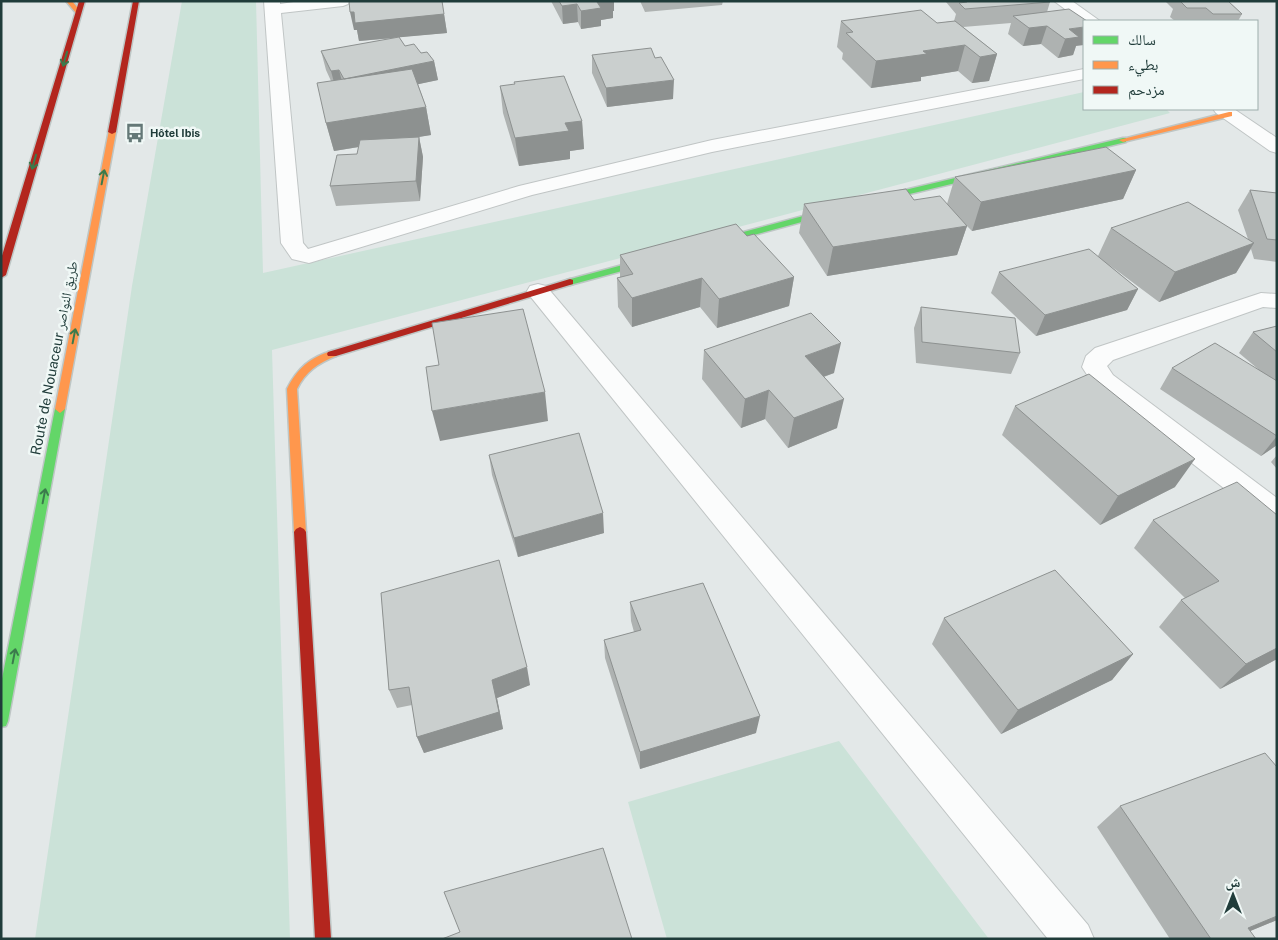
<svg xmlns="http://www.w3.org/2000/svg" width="1278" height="940" viewBox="0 0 1278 940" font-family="'Public Sans','Noto Naskh Arabic',sans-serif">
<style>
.green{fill:#cbe2d8}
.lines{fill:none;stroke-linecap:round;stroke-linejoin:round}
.street-casing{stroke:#c0c5c5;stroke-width:2}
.fast-casing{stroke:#bec6c5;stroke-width:3}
.slow-casing{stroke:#bec6c5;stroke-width:3}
.jam-casing{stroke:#bec6c5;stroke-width:3}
.street{fill:#fbfcfc;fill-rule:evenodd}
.fast{fill:#63d668;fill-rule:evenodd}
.slow{fill:#ff974d;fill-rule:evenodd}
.jam{fill:#b3261e;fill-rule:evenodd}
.wall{fill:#aeb2b1}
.shaded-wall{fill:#8d9190}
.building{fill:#cacfce;stroke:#8d9190}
.oneway{stroke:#3b7a4c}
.labels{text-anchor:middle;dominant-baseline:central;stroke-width:5;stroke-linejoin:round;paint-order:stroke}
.far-poi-label{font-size:11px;font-weight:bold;fill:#203c3a;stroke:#f0f8f6;text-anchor:start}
.street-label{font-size:14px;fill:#203c3a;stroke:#f0f8f6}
</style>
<rect width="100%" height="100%" fill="#e3e8e8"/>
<path class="green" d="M 182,1 L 256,1 L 263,273 L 1084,92 L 1084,109 L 1166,109 L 1170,113 L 272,350 L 290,939 L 35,939 L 132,286 Z
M 839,741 L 989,939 L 667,939 L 628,802 Z"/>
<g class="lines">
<defs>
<path id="street" d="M 264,1 L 280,1 L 280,4 L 300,1 L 350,1 L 348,4 L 343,6 L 281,13 L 303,243 L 308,249 L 519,186 L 712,140 L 1084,69 L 1084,79 L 712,152 L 532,195 L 309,263 L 292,259 L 281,243 Z
M 1054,1 L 1072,1 L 1100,21 L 1084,21 L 1084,23 Z
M 1213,109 L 1234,109 L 1277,138 L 1277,153 L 1270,151 L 1216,113 Z
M 538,284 L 546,286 L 1088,925 L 1094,939 L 1048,939 L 530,296 L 527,291 L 530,286 Z
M 1261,293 L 1277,294 L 1277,308 L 1263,307 L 1113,360 L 1107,366 L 1113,375 L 1277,498 L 1277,525 L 1267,522 L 1095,387 L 1082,367 L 1086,356 L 1095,348 Z"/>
<path id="fast" d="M 1123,138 L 1126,138 L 1126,142 L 868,204 L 709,247 L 705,244 L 706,242 L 863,200 Z
M 656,256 L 660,259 L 659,261 L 570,285 L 565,282 L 567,280 Z
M 60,405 L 65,409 L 8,721 L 6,726 L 1,727 L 1,684 L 55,409 Z"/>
<path id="slow" d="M 66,1 L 72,1 L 81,12 L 80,13 L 76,13 Z
M 1229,112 L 1232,112 L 1232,116 L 1123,142 L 1119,140 Z
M 109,130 L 116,132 L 65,409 L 60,413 L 55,409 Z
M 332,351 L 337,354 L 336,356 C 318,363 305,372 297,389 L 306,532 L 304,535 L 296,535 L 294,532 L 287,389 C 297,369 310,357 332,351 Z"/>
<path id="jam" d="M 79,1 L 85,1 L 6,275 L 1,278 L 1,259 Z
M 133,1 L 139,1 L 116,132 L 112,134 L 108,132 Z
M 570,279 L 573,280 L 573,284 L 336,356 L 328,356 L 327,354 L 328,352 Z
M 300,527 L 304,529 L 306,532 L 331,939 L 315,939 L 294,532 L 296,529 Z"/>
</defs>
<use href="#street" class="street-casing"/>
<use href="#fast" class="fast-casing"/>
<use href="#slow" class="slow-casing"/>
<use href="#jam" class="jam-casing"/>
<use href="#street" class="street"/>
<use href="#fast" class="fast"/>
<use href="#slow" class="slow"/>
<use href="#jam" class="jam"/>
</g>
<path class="wall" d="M 551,1 L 614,1 L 614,11 L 613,11 L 613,18 L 601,20 L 601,26 L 581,29 L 578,22 L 563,24 Z
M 640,1 L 723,1 L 722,5 L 645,12 Z
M 946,1 L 1049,1 L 1050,2 L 1047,12 L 1076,46 L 1073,55 L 1058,58 L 1041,44 L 1023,46 L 1008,34 L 1011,23 L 963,27 L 997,54 L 989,81 L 972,83 L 958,71 L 921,77 L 921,81 L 871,88 L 842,59 L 843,53 L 837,47 L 841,21 L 937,23 L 954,21 L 956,14 L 946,2 Z
M 1165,1 L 1228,1 L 1242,14 L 1238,21 L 1175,21 L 1170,17 L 1173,9 Z
M 444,14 L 447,33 L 399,37 L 405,46 L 421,53 L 434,61 L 438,80 L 418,84 L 426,107 L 431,135 L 417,137 L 419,137 L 423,157 L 420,201 L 336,206 L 330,186 L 357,154 L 359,147 L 334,151 L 326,123 L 331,81 L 326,70 L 321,51 L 395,38 L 359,41 L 357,30 L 354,30 Z
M 592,55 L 673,99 L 607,107 L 592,73 Z
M 500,86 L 582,121 L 584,149 L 570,151 L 570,159 L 519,166 L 503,113 Z
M 1136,170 L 1123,199 L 972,231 L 960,219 L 967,226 L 957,255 L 827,276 L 799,233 L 804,204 L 914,200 L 947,204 L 955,177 Z
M 1250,190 L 1277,193 L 1277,262 L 1254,259 L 1251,249 L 1236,273 L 1159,302 L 1108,264 L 1138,289 L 1127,310 L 1036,336 L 991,293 L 999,272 L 1098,256 L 1111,228 L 1248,239 L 1238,210 Z
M 747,236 L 794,277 L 789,306 L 717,328 L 700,307 L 632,327 L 618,307 L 617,278 L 620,277 L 620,255 Z
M 921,307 L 1020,353 L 1011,374 L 916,363 L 914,328 Z
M 1277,326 L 1277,445 L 1261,456 L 1160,389 L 1172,368 L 1258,369 L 1239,353 L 1253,332 Z
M 704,350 L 834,373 L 824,377 L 837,428 L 788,448 L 765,419 L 741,428 L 702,379 Z
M 1015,406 L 1175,487 L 1100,525 L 1002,435 Z
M 489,455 L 604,533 L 518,557 L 492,475 Z
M 1277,455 L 1277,469 L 1271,462 Z
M 1277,515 L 1277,659 L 1220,689 L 1159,627 L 1181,600 L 1185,598 L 1134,548 L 1153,520 Z
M 381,593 L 530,685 L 497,698 L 503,729 L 424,753 L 417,737 L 412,705 L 397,708 L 389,690 Z
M 630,602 L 756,733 L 640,769 L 605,658 L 604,640 L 634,632 L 631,621 Z
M 944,618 L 1133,654 L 1112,680 L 1001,734 L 932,644 Z
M 1120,806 L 1277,920 L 1250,931 L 1256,939 L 1170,939 L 1097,827 Z"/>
<path class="shaded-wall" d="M 604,1 L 614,1 L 614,11 L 613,11 L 613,18 L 601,20 L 601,26 L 581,29 L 581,11 L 597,2 Z
M 577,4 L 578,22 L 563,24 L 562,6 Z
M 350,12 L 354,12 L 444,14 L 447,33 L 359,41 L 357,30 L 354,30 Z
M 1047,26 L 1041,44 L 1023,46 L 1029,28 Z
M 1084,27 L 1084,45 L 1076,46 L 1073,55 L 1058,58 L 1069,29 Z
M 965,45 L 958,71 L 921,77 L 921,81 L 871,88 L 876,61 L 923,51 Z
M 997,54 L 989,81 L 972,83 L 980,57 Z
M 434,61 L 438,80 L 349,99 L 344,79 Z
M 339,70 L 344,89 L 336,90 L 331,71 Z
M 674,80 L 673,99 L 607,107 L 606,88 Z
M 426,107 L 431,135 L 334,151 L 326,123 Z
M 582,121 L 584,149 L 570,151 L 570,159 L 519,166 L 515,138 L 565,123 Z
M 419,137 L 423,157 L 420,201 L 416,181 Z
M 1136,170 L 1123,199 L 972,231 L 981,202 Z
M 967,226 L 957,255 L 827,276 L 833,247 Z
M 1254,243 L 1236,273 L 1159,302 L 1175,272 Z
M 794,277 L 789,306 L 717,328 L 719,299 Z
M 702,278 L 700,307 L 632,327 L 632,298 Z
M 1138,289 L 1127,310 L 1036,336 L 1045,315 Z
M 841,343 L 834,373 L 799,385 L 805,356 Z
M 769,390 L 765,419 L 741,428 L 745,399 Z
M 545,392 L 548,421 L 440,441 L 432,411 Z
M 844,399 L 837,428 L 788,448 L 794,418 Z
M 1277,436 L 1277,445 L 1261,456 Z
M 1195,459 L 1175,487 L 1100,525 L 1118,496 Z
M 603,513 L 604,533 L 518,557 L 514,538 Z
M 1277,648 L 1277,659 L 1220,689 L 1246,664 Z
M 1133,654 L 1112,680 L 1001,734 L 1018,710 Z
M 527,667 L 530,685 L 497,698 L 503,729 L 424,753 L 417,737 L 492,680 Z
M 760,716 L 756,733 L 640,769 L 640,752 Z
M 1277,916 L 1277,920 L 1231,939 L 1248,928 Z"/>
<path class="building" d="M 349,1 L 442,1 L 444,14 L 355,23 L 354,12 L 350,12 Z
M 559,1 L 605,1 L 597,2 L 601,8 L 581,11 L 577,4 L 562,6 Z
M 966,1 L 1049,1 L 1050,2 L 965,9 L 959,3 L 967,2 Z
M 1180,1 L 1228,1 L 1242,14 L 1213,14 L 1206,8 L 1187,8 Z
M 1069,9 L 1087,21 L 1084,21 L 1084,27 L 1069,29 L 1079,37 L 1065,39 L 1047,26 L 1029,28 L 1013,16 Z
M 921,10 L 937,23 L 955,21 L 997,54 L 980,57 L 965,45 L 923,51 L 927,54 L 876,61 L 846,33 L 853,32 L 841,21 Z
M 399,37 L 405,46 L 414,44 L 421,53 L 427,52 L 434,61 L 344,79 L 339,70 L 331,71 L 321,51 Z
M 651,48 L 655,58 L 661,57 L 674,80 L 606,88 L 592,55 Z
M 412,69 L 426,107 L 326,123 L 317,83 Z
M 564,76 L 582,121 L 565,123 L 569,131 L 515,138 L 500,86 L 515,84 L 514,82 Z
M 419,137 L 416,181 L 330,186 L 337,155 L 357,154 L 360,140 Z
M 1106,147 L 1136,170 L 981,202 L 955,177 Z
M 906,189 L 914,200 L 940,196 L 967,226 L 833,247 L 804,204 Z
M 1250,190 L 1277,193 L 1277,240 L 1267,239 Z
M 1188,202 L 1254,243 L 1175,272 L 1111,228 Z
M 736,224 L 747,236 L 754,234 L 794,277 L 719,299 L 702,278 L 632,298 L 617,278 L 633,274 L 620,255 Z
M 1089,249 L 1138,289 L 1045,315 L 999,272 Z
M 921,307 L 1015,318 L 1020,353 L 922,342 Z
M 523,309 L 545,392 L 432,411 L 426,367 L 439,365 L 432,323 Z
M 811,313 L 841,343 L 805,356 L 844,399 L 794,418 L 769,390 L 745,399 L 704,350 Z
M 1277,326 L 1277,352 L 1253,332 Z
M 1215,343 L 1277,381 L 1277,436 L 1172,368 Z
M 1089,374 L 1195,459 L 1118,496 L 1015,406 Z
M 579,433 L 603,513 L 514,538 L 489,455 Z
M 1237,482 L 1277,515 L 1277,648 L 1246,664 L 1181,600 L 1219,581 L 1153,520 Z
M 499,560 L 527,667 L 492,680 L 499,712 L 417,737 L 409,687 L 389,690 L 381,593 Z
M 1055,570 L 1133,654 L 1018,710 L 944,618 Z
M 703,583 L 760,716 L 640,752 L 604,640 L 641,630 L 630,602 Z
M 1265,753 L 1277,767 L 1277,916 L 1248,928 L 1256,939 L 1211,939 L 1120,806 Z
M 603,848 L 632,939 L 442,939 L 460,932 L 444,892 Z"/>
<defs><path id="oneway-shaft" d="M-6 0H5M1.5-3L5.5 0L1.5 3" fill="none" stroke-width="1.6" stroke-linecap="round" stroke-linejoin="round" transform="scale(1.25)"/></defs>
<g class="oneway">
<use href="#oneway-shaft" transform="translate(65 59) rotate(106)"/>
<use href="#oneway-shaft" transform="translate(34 162) rotate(106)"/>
<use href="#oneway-shaft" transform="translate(103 177) rotate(-79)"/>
<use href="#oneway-shaft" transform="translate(74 336) rotate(-79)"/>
<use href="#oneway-shaft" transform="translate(44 496) rotate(-79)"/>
<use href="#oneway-shaft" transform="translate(14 656) rotate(-79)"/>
</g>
<defs>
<symbol id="bus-bare" viewBox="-9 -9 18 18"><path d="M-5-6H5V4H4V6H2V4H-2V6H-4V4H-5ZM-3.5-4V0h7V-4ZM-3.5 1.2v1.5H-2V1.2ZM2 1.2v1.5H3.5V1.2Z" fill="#647877" stroke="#f0f8f6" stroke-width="2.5" paint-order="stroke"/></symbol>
</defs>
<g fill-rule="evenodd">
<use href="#bus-bare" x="121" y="119" width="28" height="28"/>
</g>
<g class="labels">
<g class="far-poi-label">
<text x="150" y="133">Hôtel Ibis</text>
</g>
<g class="street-label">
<text transform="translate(54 358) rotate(-79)">Route de Nouaceur طريق النواصر</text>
</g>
</g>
<rect width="1278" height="940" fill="none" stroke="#203c3a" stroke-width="5"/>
<rect x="1083" y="20" width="175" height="90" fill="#f0f8f6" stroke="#9dadab"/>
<rect x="1093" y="36" width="25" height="8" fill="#63d668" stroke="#9dadab"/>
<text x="1128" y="45" font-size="15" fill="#203c3a">سالك</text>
<rect x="1093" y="61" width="25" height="8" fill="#ff974d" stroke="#9dadab"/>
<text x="1128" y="70" font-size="15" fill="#203c3a">بطيء</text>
<rect x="1093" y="86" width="25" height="8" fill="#b3261e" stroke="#9dadab"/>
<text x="1128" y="95" font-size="15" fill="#203c3a">مزدحم</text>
<g transform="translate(1233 895)" stroke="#f0f8f6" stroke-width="4" paint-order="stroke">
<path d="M0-4L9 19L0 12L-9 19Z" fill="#203c3a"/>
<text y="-8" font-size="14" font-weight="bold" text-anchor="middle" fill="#203c3a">ش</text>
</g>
</svg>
